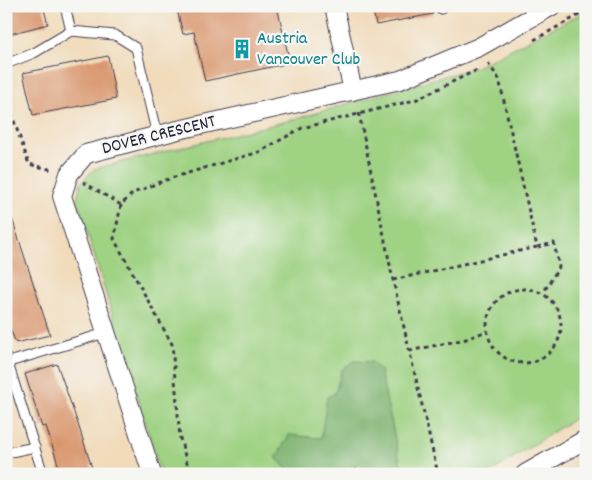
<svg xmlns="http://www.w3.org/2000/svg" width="592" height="480" viewBox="0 0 592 480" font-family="Dekko,sans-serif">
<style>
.green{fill:#9fd283;stroke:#607a5f}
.forest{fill:#7fb471;stroke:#506b56}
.building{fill:#d9976e}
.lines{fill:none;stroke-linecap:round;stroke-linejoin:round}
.lane-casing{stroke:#413e4e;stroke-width:11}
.street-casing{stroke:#413e4e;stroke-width:20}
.path{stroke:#413e4e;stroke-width:3;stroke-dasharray:4 4;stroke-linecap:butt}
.lane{stroke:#fff;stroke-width:9}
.street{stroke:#fff;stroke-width:18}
.labels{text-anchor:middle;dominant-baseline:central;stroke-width:4.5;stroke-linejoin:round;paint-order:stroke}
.culture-label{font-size:18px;fill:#0d838f;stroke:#f6f6f2;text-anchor:start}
.street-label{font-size:18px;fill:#22223b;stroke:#f6f6f2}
</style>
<rect width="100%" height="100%" fill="#f6f6f2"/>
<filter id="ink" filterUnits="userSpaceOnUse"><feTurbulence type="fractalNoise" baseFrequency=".02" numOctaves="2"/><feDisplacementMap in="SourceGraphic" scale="10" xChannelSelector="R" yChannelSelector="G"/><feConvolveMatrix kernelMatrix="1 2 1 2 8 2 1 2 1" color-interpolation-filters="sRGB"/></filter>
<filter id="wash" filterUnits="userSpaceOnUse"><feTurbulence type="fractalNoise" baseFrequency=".0096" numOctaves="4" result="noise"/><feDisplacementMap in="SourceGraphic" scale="20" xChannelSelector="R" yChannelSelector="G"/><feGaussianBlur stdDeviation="1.12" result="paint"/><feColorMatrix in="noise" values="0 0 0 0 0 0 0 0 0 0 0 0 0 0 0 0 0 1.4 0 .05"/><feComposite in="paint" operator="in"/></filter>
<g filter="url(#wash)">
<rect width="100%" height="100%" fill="#f1dbbb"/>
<path class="green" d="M 586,11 L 586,411 L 488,474 L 161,474 L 77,199 L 81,182 L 94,169 L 295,119 L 476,67 Z"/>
<path class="forest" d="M 354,361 L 372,362 L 380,370 L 401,466 L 376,471 L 356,464 L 331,474 L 292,474 L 276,458 L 289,435 L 321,438 L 327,397 L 335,393 L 342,370 Z"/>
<g id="blocks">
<path class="building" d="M 6,6 L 43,6 L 48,24 L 6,35 Z
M 176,6 L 277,6 L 290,63 L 205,81 L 194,32 L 183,34 Z
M 372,6 L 432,6 L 433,14 L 376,25 Z
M 108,56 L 116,99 L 33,115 L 23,73 Z
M 6,212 L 10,212 L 50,335 L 16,343 L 6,319 Z
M 57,364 L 77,421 L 94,474 L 61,474 L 46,426 L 42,427 L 25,374 Z"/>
</g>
</g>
<g filter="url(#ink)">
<use href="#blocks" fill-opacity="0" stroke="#413e4e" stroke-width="1"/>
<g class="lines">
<defs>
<path id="lane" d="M 65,6 L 71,31
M 440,6 L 441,9
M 6,64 L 34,53 L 71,31 L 115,35 L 136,48 L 157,135
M 6,357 L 43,474
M 6,363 L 105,333
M 6,453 L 35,447
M 546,463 L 551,474"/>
<path id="street" d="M 334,6 L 353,91
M 152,474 L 62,196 L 69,174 L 86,154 L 178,130 L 400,80 L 479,47 L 552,6
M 525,474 L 586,439"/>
</defs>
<use href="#lane" class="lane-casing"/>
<use href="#street" class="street-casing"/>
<path class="path" d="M 534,40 L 586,11
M 488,63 L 499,79 L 537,247 L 554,243 L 559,267 L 543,293
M 6,98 L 29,164 L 53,170
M 359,113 L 393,280 L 438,474
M 83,182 L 121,205 L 133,193 L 171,178 L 259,152 L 302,128 L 415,100 L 477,70
M 121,205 L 114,239 L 172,344 L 180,438 L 190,474
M 393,280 L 537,247
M487 326a37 37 0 1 1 74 0a37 37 0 1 1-74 0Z
M 409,351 L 466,339 L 487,331
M 347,474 L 356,470 L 362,474"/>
<use href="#lane" class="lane"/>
<use href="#street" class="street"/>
</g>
</g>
<defs>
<symbol id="building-bare" viewBox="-9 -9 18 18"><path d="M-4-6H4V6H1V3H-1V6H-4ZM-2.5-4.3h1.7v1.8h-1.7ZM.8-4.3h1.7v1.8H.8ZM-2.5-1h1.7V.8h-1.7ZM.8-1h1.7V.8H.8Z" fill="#0f9aa8" stroke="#f6f6f2" stroke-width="2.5" paint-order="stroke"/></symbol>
</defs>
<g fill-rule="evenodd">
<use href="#building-bare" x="228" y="35" width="28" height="28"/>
</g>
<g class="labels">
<g class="culture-label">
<text x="257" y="39">Austria<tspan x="257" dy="21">Vancouver Club</tspan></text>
</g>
<g class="street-label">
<text transform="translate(159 136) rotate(-14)">DOVER CRESCENT</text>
</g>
</g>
<rect width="592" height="480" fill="none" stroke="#f6f6f2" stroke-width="25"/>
</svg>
